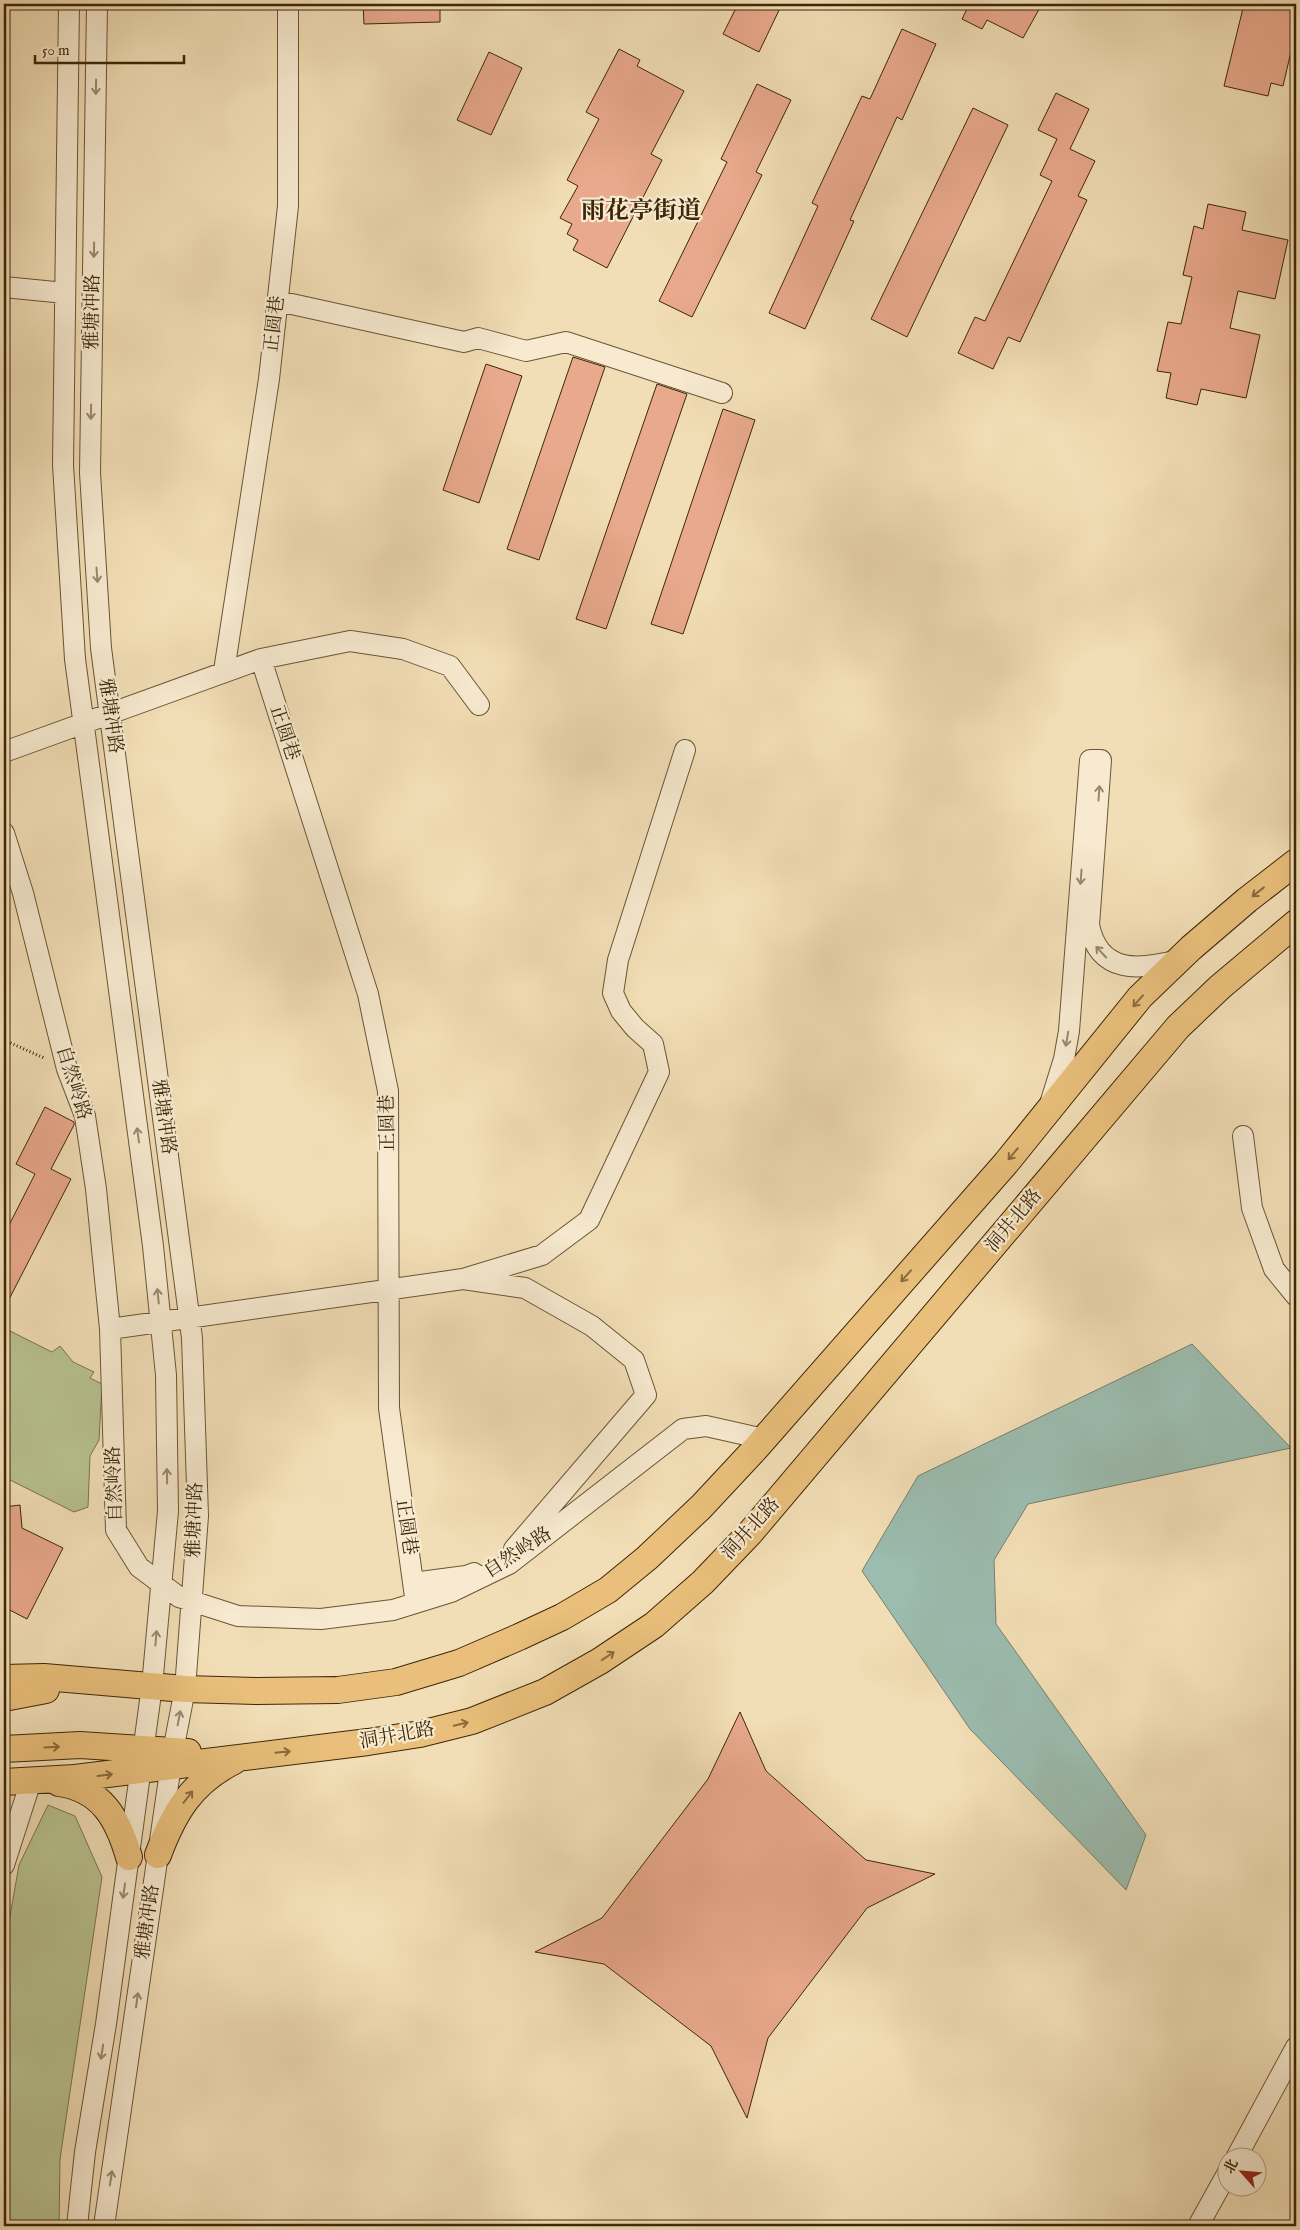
<svg xmlns="http://www.w3.org/2000/svg" width="1300" height="2230" viewBox="0 0 1300 2230" font-family="'IM FELL English','Noto Serif SC',serif">
<style>
.green{fill:#b8c290;stroke:#7a744c}
.water{fill:#9bbcaf;stroke:#75806c}
.building{fill:#e9a98c;stroke:#3d2708}
.lines{fill:none;stroke-linecap:round;stroke-linejoin:round}
.minor-casing{stroke:#6a5534;stroke-width:22}
.major-casing{stroke:#3d2708;stroke-width:28}
.path{stroke:#3d2708;stroke-width:3;stroke-dasharray:1 2.5;stroke-linecap:butt}
.minor{stroke:#f7ead0;stroke-width:20}
.major{stroke:#e9bf7b;stroke-width:26}
.oneway{stroke:#9a886c}
.oneway2{stroke:#8a6b3c}
.labels{text-anchor:middle;dominant-baseline:central;stroke-width:4.5;stroke-linejoin:round;paint-order:stroke}
.street-label{font-size:19px;fill:#3d2708;stroke:#f7ead0}
.district-label{font-size:24px;font-weight:bold;fill:#3d2708;stroke:#f7ead0}
</style>
<rect width="100%" height="100%" fill="#f2deb6"/>
<filter id="stains"><feTurbulence type="fractalNoise" baseFrequency=".004" numOctaves="4"/><feColorMatrix values="0 0 0 0 .2 0 0 0 0 .09 0 0 0 0 .02 0 0 0 .5 -.17"/></filter>
<radialGradient id="worn" r=".72"><stop offset=".6" stop-color="#630" stop-opacity="0"/><stop offset="1" stop-color="#630" stop-opacity=".3"/></radialGradient>
<path class="green" d="M 4,1328 L 52,1352 L 60,1346 L 73,1362 L 94,1372 L 90,1378 L 102,1384 L 99,1440 L 90,1456 L 88,1507 L 74,1512 L 4,1477 Z
M 48,1805 L 75,1816 L 102,1877 L 60,2159 L 59,2226 L 4,2226 L 4,1950 L 19,1865 Z"/>
<path class="water" d="M 1192,1344 L 1291,1448 L 1028,1504 L 994,1560 L 996,1624 L 1146,1835 L 1126,1890 L 970,1729 L 862,1571 L 918,1476 Z"/>
<path class="building" d="M 363,4 L 440,4 L 440,22 L 364,24 Z
M 738,4 L 782,4 L 759,52 L 723,34 Z
M 957,4 L 1042,4 L 1023,38 L 987,20 L 982,29 L 962,19 L 967,9 Z
M 1244,4 L 1293,4 L 1292,7 L 1296,8 L 1296,30 L 1283,86 L 1271,83 L 1268,96 L 1224,86 Z
M 902,29 L 936,44 L 902,120 L 897,117 L 850,220 L 854,221 L 805,329 L 769,313 L 818,206 L 812,203 L 862,96 L 870,99 Z
M 619,49 L 640,60 L 637,66 L 684,91 L 651,154 L 662,160 L 607,268 L 573,250 L 578,240 L 567,234 L 572,224 L 560,218 L 578,186 L 567,180 L 599,119 L 586,112 Z
M 489,52 L 522,68 L 491,135 L 457,120 Z
M 757,84 L 791,100 L 756,172 L 762,175 L 692,317 L 659,301 L 727,162 L 721,159 Z
M 1056,93 L 1089,109 L 1070,149 L 1095,161 L 1078,196 L 1087,200 L 1020,342 L 1008,337 L 993,369 L 958,353 L 975,317 L 985,321 L 1052,181 L 1040,175 L 1057,139 L 1038,130 Z
M 973,108 L 1008,125 L 907,337 L 871,319 Z
M 1208,204 L 1246,212 L 1242,230 L 1288,240 L 1275,299 L 1238,291 L 1230,328 L 1260,335 L 1246,398 L 1201,389 L 1197,405 L 1166,398 L 1171,373 L 1157,371 L 1168,322 L 1181,324 L 1192,277 L 1183,275 L 1194,226 L 1203,229 Z
M 573,357 L 605,367 L 539,560 L 507,549 Z
M 486,364 L 522,376 L 479,503 L 443,490 Z
M 657,384 L 687,394 L 606,629 L 576,619 Z
M 723,409 L 755,420 L 683,634 L 651,624 Z
M 45,1107 L 74,1122 L 74,1125 L 51,1169 L 71,1179 L 4,1309 L 4,1235 L 35,1174 L 16,1164 Z
M 20,1505 L 22,1528 L 63,1548 L 27,1619 L 4,1607 L 10,1591 L 4,1588 L 4,1507 Z
M 740,1712 L 766,1771 L 866,1860 L 935,1874 L 867,1908 L 768,2038 L 747,2118 L 711,2046 L 604,1964 L 535,1952 L 602,1918 L 708,1779 Z"/>
<g class="lines">
<defs>
<path id="minor" d="M 69,4 L 63,465 L 75,659 L 153,1246 L 166,1375 L 168,1511 L 152,1686 L 106,2024 L 85,2152 L 77,2226
M 97,4 L 90,473 L 101,648 L 192,1338 L 198,1516 L 185,1689 L 173,1751 L 104,2226
M 4,287 L 65,293
M 278,301 L 464,342 L 478,338 L 526,351 L 566,342 L 722,393
M 261,659 L 368,994 L 388,1091 L 389,1408 L 415,1597
M 224,671 L 269,379 L 288,206 L 288,4
M 4,752 L 261,659 L 350,641 L 403,649 L 450,666 L 479,705
M 4,833 L 23,893 L 67,1069 L 85,1116 L 96,1189 L 110,1329 L 116,1530 L 139,1567 L 179,1597 L 238,1616 L 321,1619 L 393,1610 L 451,1592 L 509,1564 L 683,1429 L 706,1426 L 764,1439
M 1050,1104 L 1064,1059 L 1069,1031 L 1090,760 L 1101,760 L 1089,925 C 1099,975 1140,970 1179,960
M 1243,1136 L 1252,1208 L 1274,1269 L 1296,1296
M 110,1329 L 463,1279
M 514,1549 L 646,1395 L 634,1360 L 592,1326 L 525,1288 L 463,1279 L 542,1255 L 589,1220 L 659,1072 L 653,1044 L 635,1028 L 621,1011 L 613,993 L 618,960 L 685,750
M 413,1583 L 466,1576 L 474,1573
M 4,1865 L 31,1781
M 1236,2158 L 1296,2047
M 1198,2226 L 1228,2172"/>
<path id="major" d="M 4,1678 L 44,1677 L 185,1689 L 256,1691 L 338,1690 L 396,1682 L 459,1663 L 519,1637 L 562,1617 L 608,1590 L 647,1558 L 701,1507 L 756,1448 L 1006,1163 L 1140,997 L 1191,948 L 1247,900 L 1296,862
M 4,1698 L 46,1690
M 4,1749 L 80,1745 L 188,1752
M 4,1782 L 75,1778 L 368,1742 L 420,1734 L 472,1721 L 545,1692 L 600,1661 L 654,1625 L 703,1582 L 750,1533 L 1178,1027 L 1220,987 L 1296,923
M 59,1783 C 102,1789 118,1819 129,1857
M 158,1855 C 174,1812 192,1782 234,1761"/>
</defs>
<use href="#minor" class="minor-casing"/>
<use href="#major" class="major-casing"/>
<path class="path" d="M 4,1040 L 44,1058"/>
<use href="#minor" class="minor"/>
<use href="#major" class="major"/>
</g>
<defs><path id="oneway-shaft" d="M-6 0H5M1.5-3L5.5 0L1.5 3" fill="none" stroke-width="1.6" stroke-linecap="round" stroke-linejoin="round" transform="scale(1.25)"/></defs>
<g class="oneway">
<use href="#oneway-shaft" transform="translate(96 87) rotate(91)"/>
<use href="#oneway-shaft" transform="translate(94 250) rotate(91)"/>
<use href="#oneway-shaft" transform="translate(91 412) rotate(91)"/>
<use href="#oneway-shaft" transform="translate(97 575) rotate(86)"/>
<use href="#oneway-shaft" transform="translate(1099 793) rotate(-86)"/>
<use href="#oneway-shaft" transform="translate(1081 877) rotate(94)"/>
<use href="#oneway-shaft" transform="translate(1101 952) rotate(-133)"/>
<use href="#oneway-shaft" transform="translate(1067 1039) rotate(100)"/>
<use href="#oneway-shaft" transform="translate(138 1135) rotate(-98)"/>
<use href="#oneway-shaft" transform="translate(158 1296) rotate(-96)"/>
<use href="#oneway-shaft" transform="translate(167 1476) rotate(-91)"/>
<use href="#oneway-shaft" transform="translate(156 1638) rotate(-85)"/>
<use href="#oneway-shaft" transform="translate(179 1718) rotate(-79)"/>
<use href="#oneway-shaft" transform="translate(124 1891) rotate(98)"/>
<use href="#oneway-shaft" transform="translate(137 2000) rotate(-82)"/>
<use href="#oneway-shaft" transform="translate(102 2052) rotate(99)"/>
<use href="#oneway-shaft" transform="translate(111 2178) rotate(-81)"/>
</g>
<g class="oneway2">
<use href="#oneway-shaft" transform="translate(1258 892) rotate(142)"/>
<use href="#oneway-shaft" transform="translate(1138 1001) rotate(131)"/>
<use href="#oneway-shaft" transform="translate(1013 1154) rotate(130)"/>
<use href="#oneway-shaft" transform="translate(906 1276) rotate(131)"/>
<use href="#oneway-shaft" transform="translate(608 1656) rotate(-34)"/>
<use href="#oneway-shaft" transform="translate(461 1724) rotate(-14)"/>
<use href="#oneway-shaft" transform="translate(52 1747) rotate(-3)"/>
<use href="#oneway-shaft" transform="translate(283 1752) rotate(-6)"/>
<use href="#oneway-shaft" transform="translate(105 1775) rotate(-7)"/>
<use href="#oneway-shaft" transform="translate(188 1797) rotate(-52)"/>
</g>
<g class="labels">
<g class="street-label">
<text transform="translate(93 312) rotate(-89)">雅塘冲路</text>
<text transform="translate(275 324) rotate(-83)">正圆巷</text>
<text transform="translate(110 716) rotate(82)">雅塘冲路</text>
<text transform="translate(284 733) rotate(72)">正圆巷</text>
<text transform="translate(73 1083) rotate(73)">自然岭路</text>
<text transform="translate(163 1117) rotate(82)">雅塘冲路</text>
<text transform="translate(388 1123) rotate(-91)">正圆巷</text>
<text transform="translate(1014 1221) rotate(-50)">洞井北路</text>
<text transform="translate(115 1484) rotate(-92)">自然岭路</text>
<text transform="translate(195 1520) rotate(-88)">雅塘冲路</text>
<text transform="translate(406 1527) rotate(82)">正圆巷</text>
<text transform="translate(751 1529) rotate(-48)">洞井北路</text>
<text transform="translate(518 1553) rotate(-33)">自然岭路</text>
<text transform="translate(397 1736) rotate(-10)">洞井北路</text>
<text transform="translate(148 1922) rotate(-82)">雅塘冲路</text>
</g>
<g class="district-label">
<text x="641" y="211">雨花亭街道</text>
</g>
</g>
<rect width="1300" height="2230" fill="none" stroke="#f2deb6" stroke-width="20"/>
<rect x="5" y="5" width="1290" height="2220" fill="none" stroke="#3d2708" stroke-width="2.5"/>
<rect x="10" y="10" width="1280" height="2210" fill="none" stroke="#3d2708"/>
<g transform="translate(1242 2172) rotate(297)"><circle r="24" fill="#f7ead0" stroke="#ad9c80"/>
<path d="M0-4L9 19L0 12L-9 19Z" fill="#8f2418"/>
<text y="-8" font-size="14" font-weight="bold" text-anchor="middle" fill="#3d2708">北</text>
</g>
<path d="M35 55v8h149v-8" fill="none" stroke="#3d2708" stroke-width="2.5"/>
<text x="42" y="55" font-size="15" fill="#3d2708" stroke="#f7ead0" stroke-width="4" paint-order="stroke">50 m</text>
<rect width="100%" height="100%" filter="url(#stains)"/>
<rect width="100%" height="100%" fill="url(#worn)"/>
</svg>
